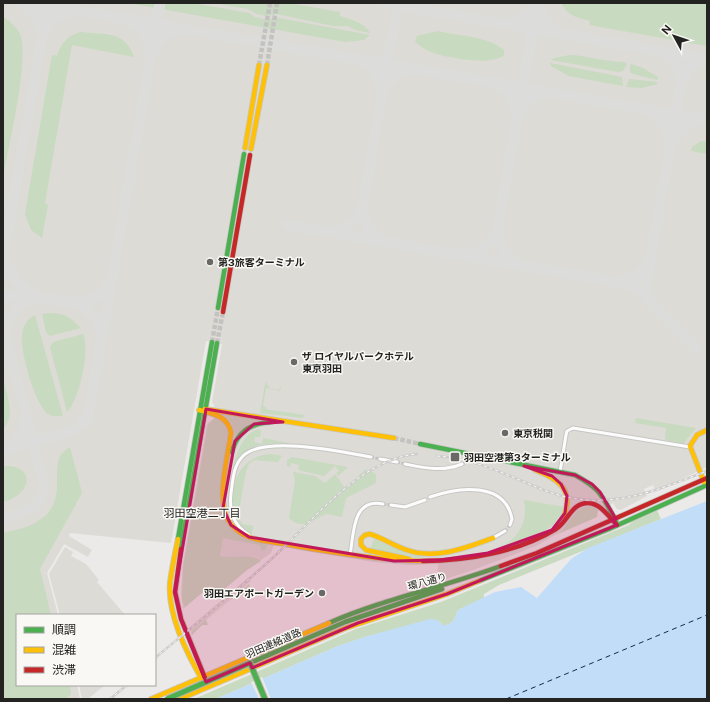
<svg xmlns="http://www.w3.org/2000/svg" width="710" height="702" viewBox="0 0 710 702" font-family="'Public Sans','Noto Sans JP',sans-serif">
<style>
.built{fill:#dddbd5}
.green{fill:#c8dac0}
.water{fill:#c2ddf8}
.pier{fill:#ebeae8}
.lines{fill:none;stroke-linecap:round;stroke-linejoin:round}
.ferry{stroke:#122d47;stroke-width:1;stroke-dasharray:5 4;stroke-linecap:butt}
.taxiway{stroke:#dcdcda;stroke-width:11}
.street-tunnel{stroke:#c3c2c0;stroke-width:3;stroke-dasharray:3 1.5;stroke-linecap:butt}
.secondary-tunnel{stroke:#c3c2c0;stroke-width:4.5;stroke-dasharray:4.5 2;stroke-linecap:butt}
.street-casing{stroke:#c6c6c4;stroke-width:5}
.fast-casing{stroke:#c6c6c4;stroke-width:6}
.slow-casing{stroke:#c6c6c4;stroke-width:6}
.jam-casing{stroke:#c6c6c4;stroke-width:6}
.street{stroke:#fcfcfc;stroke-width:3}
.fast{stroke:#4caf50;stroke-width:4.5}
.slow{stroke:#ffc107;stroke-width:4.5}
.jam{stroke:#c62828;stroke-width:4.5}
.rail-casing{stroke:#cdcdcc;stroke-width:2.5}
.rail{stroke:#f9f8f4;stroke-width:1;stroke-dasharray:3;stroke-linecap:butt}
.fast-bridge-casing{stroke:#b1b1a5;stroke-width:7;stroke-linecap:butt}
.fast-bridge{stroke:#4caf50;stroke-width:5}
.marked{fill:#c2185b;fill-opacity:0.2;stroke:#c2185b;stroke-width:3;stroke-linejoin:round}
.poi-dot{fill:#696967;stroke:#f9f8f4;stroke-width:1.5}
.labels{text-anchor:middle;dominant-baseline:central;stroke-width:3;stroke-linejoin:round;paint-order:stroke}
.poi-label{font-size:10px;font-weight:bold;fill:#232321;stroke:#f9f8f4;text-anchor:start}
.street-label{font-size:10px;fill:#232321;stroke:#f9f8f4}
.neighbourhood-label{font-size:11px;fill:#232321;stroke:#f9f8f4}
</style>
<rect width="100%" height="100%" fill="#ebeae8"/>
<path class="built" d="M 3,3 L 707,3 L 707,467 L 656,491 L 653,485 L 644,489 L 647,496 L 621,510 L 617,509 L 613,503 L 598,511 L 597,517 L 555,535 L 536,546 L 473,570 L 437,582 L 438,564 L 407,565 L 373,562 L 274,545 L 271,553 L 247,570 L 217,595 L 210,586 L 183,609 L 181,594 L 183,564 L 207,424 L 214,418 L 214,405 L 212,402 L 222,344 L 206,341 L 171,543 L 70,533 L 69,536 L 92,550 L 88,557 L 64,544 L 47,573 L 58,615 L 17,615 L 17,685 L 77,685 L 80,699 L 3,699 Z
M 65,547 L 73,552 L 71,556 L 86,564 L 99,580 L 97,582 L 125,615 L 60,615 L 49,574 Z
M 248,578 L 251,581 L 191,632 L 189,628 Z
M 79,685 L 105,685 L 88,699 L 82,699 Z"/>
<path class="green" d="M 128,3 L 192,3 L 249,13 L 255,17 L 266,20 L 279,18 L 370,35 L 364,40 L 345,42 Z
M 213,3 L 288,3 L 340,12 L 340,16 C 350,19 365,23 370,33 L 355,30 L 348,26 L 333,26 L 277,14 L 267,16 L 257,14 L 248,9 Z
M 561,3 L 707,3 L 707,46 L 589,25 L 590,21 C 577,18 567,15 561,3 Z
M 3,17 C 10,21 16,27 20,34 C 30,57 8,149 3,177 Z
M 438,31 C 461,37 485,35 504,50 L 504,55 C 493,66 448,58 434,53 C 427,51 420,46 415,42 L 417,36 Z
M 81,32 C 105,35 125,30 134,57 L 72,45 L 45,203 L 48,205 L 42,238 L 31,230 L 25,214 L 52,55 L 57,56 C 61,43 68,35 81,32 Z
M 570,55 C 589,56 606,62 625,62 L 627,64 L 623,71 L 618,72 L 551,60 L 554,58 Z
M 550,63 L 622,77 L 623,86 L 569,76 L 551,66 Z
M 631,64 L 643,68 L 658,77 L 658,80 L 633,74 L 630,72 L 630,65 Z
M 629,79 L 657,82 L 657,84 L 642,88 L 626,87 Z
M 701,141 L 707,141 L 707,154 L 691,151 L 692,147 Z
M 50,313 C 68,314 70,318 81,328 L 50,336 L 46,332 L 42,314 Z
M 35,315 L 63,416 C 58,416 52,417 48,414 C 35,405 20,351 22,335 C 23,326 27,319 35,315 Z
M 83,334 C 90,349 80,399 67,412 L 50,347 L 53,342 Z
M 3,379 C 7,395 16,416 3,429 Z
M 267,382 L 267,385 L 269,386 L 269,388 L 279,390 L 282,383 L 280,391 L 266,388 L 263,406 L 266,407 L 265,409 L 304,415 L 303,418 L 260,413 L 265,384 Z
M 222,414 L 260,420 L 247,425 L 235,437 L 232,423 Z
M 215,418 L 223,421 L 229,433 L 220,505 C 226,533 239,538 265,542 L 267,544 L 266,549 L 262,551 L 259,545 L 223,538 L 220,556 C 233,559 249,553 261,561 L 247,570 L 217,595 L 210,586 L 185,607 L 182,600 L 183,568 L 208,425 Z
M 636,418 L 696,428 L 683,444 L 665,440 L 666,428 L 635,423 Z
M 259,429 L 261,431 L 260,437 L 255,437 L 254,442 L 262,444 L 263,438 L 297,445 C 280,444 259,440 245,452 C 239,456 236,465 232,468 C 237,454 242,433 259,429 Z
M 70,447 L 82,493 L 40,569 L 51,615 L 17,615 L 17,685 L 70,685 L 71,694 L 67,698 L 60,699 L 3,699 L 3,533 C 13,530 24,529 33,524 C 77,502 41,462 70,447 Z
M 271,454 L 282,456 L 278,462 L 254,460 L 249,464 L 246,471 L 238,516 L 242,524 L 253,526 L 252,534 C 218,515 230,455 271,454 Z
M 292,457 L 348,467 L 338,476 L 336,473 L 339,471 L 335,466 L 324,476 L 298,470 L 299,465 L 291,463 L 290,467 L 287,466 L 287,460 Z
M 3,466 C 36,464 33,494 3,502 Z
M 365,470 L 371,471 L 376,474 L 376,483 L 346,498 L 342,517 L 327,514 C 314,518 303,532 289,518 L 295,481 L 293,472 L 315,476 L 325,483 L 335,474 L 345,488 Z
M 524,500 L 565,507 C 558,532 526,538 503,546 C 521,535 528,520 524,500 Z
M 587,506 L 598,509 L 597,517 L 560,533 L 577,511 Z
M 657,510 L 661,519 L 499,585 L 484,594 L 484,598 L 458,610 C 455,618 453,626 443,625 L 437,620 L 368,636 L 338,646 L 216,699 L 194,699 L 356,629 L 441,602 L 629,525 L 634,520 Z
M 374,539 L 409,554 L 423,555 L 423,558 L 406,557 L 370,549 Z
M 249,584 L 250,588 L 248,591 L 245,588 L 206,620 L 208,625 L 202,625 L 192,635 L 191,632 Z"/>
<path class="water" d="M 707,501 L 707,699 L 216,699 L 338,646 L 368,636 L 430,619 L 437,620 L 443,625 C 453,626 455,618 458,610 L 495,592 L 521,587 L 537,598 L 571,559 L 588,548 Z"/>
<path class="pier" d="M 262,677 L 267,689 L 271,699 L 259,699 L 251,682 Z"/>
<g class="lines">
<path class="ferry" d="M 506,699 L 707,615"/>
<path class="taxiway" d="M 24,3 L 37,16 L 41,31
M 35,3 L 707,120
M 383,3 L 707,59
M 538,4 L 544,20 L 558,32
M 130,21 C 142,27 148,37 150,50
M 507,24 C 520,21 529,15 535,4
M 44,31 C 50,20 60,13 73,11
M 153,50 C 159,39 169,31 182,30
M 664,53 C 676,59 681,69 681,83
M 361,61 C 372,67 380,76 381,89
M 497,83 L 511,96 L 517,112
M 384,90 C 390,78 400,71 413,70
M 649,111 L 664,123 L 670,139
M 519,113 L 529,100 L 545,92
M 672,141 L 685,126 L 702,120
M 287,225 L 629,284 L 643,293 L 697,349
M 498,228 C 498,244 504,256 518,263
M 332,232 C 347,229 358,219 363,205
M 382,239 C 370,233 364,223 362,209 L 398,3
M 4,249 C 4,269 19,287 36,295
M 467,255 C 483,252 492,243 498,228 L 537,3
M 3,258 L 48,3
M 619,281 C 633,279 643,272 649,260
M 3,299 C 39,281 84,327 110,282
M 648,299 L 646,284 L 681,84 C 685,71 694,63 707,60
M 75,303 C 90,309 99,320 101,336
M 3,326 L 44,485 C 41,509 23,513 3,518
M 6,334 C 7,315 20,301 38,298
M 87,422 L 160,3
M 9,447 L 22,433 L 26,416
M 3,450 L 73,431 L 82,424 L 88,414"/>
<path class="street-tunnel" d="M 371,457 L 380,459
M 397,462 L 405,464
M 462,464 L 472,460 L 492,461
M 383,504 L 391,505
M 505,531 L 510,525"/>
<path class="secondary-tunnel" d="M 259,65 L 270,3
M 267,65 L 277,3
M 212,342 L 218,308
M 217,343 L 223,312
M 394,438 L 420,444"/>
<defs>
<path id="street" d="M 380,459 L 397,462
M 405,464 C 425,468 443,472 462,464
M 560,472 L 566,435 L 567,431 L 573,428 L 690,447
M 430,497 C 458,487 505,481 512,519 L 510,525
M 391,505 L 405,507 L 425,500
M 249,535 C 233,525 229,511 231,493 C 233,480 233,466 243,456 C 264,435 343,452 371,457
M 493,538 L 505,531
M 350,555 C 354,533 352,498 383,504"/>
<path id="fast" d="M 218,308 L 244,154
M 420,444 L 575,475 C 601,489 602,496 616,521
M 232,452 C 237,432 251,423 271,422
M 178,539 L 212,342
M 181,549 L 217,343
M 479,581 L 609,529 L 707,485
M 329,623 C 384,599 444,587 501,566
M 250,663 L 345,622 L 442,589"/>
<path id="slow" d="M 245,148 L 259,65
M 251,149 L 267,65
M 205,409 L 394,438
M 199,410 C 214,414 228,416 231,433 C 228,457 216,497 228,520 C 233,528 240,534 249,537 C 261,542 277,542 290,545 C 334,553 378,560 423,561
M 535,470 C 558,479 574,489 564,516
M 704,482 L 690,446 L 697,435 L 707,430
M 178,539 C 175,553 172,568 170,582 C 167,616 189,658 206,686
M 409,559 L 366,550 L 361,545 L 361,539 L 365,535 L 370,534 C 383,538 394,546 407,550 C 435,560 466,548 493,538
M 151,699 L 329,623
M 180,699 L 346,628 L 447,594 L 479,581"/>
<path id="jam" d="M 223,312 L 250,155
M 181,549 L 175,592 L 181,619 L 205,678
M 423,561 C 467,561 518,552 556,529 C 568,521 572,502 589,503 C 601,504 609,517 617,525
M 501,566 L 537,553 L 707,478"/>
</defs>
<use href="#street" class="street-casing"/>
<use href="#fast" class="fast-casing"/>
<use href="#slow" class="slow-casing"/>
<use href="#jam" class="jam-casing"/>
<use href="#street" class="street"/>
<use href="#fast" class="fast"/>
<use href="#slow" class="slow"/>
<use href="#jam" class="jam"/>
<defs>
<path id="rail" d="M 437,456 C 478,459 508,476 546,491 C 606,513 652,492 707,471
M 155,658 C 192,627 231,596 267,563 C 309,526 358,459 417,454
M 110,699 L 127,685"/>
</defs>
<use href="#rail" class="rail-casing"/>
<use href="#rail" class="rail"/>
<defs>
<path id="fast-bridge" d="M 167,699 L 250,663 L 265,699"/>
</defs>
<use href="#fast-bridge" class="fast-bridge-casing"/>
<use href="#fast-bridge" class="fast-bridge"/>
</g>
<path class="marked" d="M 206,409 L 283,422 L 254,424 L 235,441 L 223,508 L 231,525 L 249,537 L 394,561 L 440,560 L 488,553 L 552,530 L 565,513 L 567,496 L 561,484 L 552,476 L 524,466 L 575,475 L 592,484 L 600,492 L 616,519 L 612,520 L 617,525 L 447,594 L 358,623 L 252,668 L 250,663 L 206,682 L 181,619 L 175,592 Z"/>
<g class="poi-dot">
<circle cx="210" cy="262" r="4"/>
<circle cx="294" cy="362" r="4"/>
<circle cx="505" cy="433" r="4"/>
<rect x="450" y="452" width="10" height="10" rx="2"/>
<circle cx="322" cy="593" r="4"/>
</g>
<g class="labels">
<g class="poi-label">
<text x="218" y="262">第3旅客ターミナル</text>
<text x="302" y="356">ザ ロイヤルパークホテル<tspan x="302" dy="12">東京羽田</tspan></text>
<text x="513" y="433">東京税関</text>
<text x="464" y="457">羽田空港第3ターミナル</text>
<text x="314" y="593" text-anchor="end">羽田エアポートガーデン</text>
</g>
<g class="street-label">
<text transform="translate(427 581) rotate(-15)">環八通り</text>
<text transform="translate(273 643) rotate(-23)">羽田連絡道路</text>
</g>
<g class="neighbourhood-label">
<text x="202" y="513">羽田空港二丁目</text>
</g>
</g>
<rect width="710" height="702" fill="none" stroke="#232321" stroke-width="8"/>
<rect x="16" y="614" width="140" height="72" fill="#f9f8f4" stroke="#a3a3a0"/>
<rect x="24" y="627" width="20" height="6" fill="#4caf50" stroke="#a3a3a0"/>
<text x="52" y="634" font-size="12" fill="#232321">順調</text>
<rect x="24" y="647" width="20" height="6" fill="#ffc107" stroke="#a3a3a0"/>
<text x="52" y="654" font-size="12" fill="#232321">混雑</text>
<rect x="24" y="667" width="20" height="6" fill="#c62828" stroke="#a3a3a0"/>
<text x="52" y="674" font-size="12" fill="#232321">渋滞</text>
<g transform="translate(674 36) rotate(310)" stroke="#f9f8f4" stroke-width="3" paint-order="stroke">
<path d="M0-3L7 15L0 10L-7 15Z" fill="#232321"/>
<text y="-6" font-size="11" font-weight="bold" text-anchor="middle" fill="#232321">N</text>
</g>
</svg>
